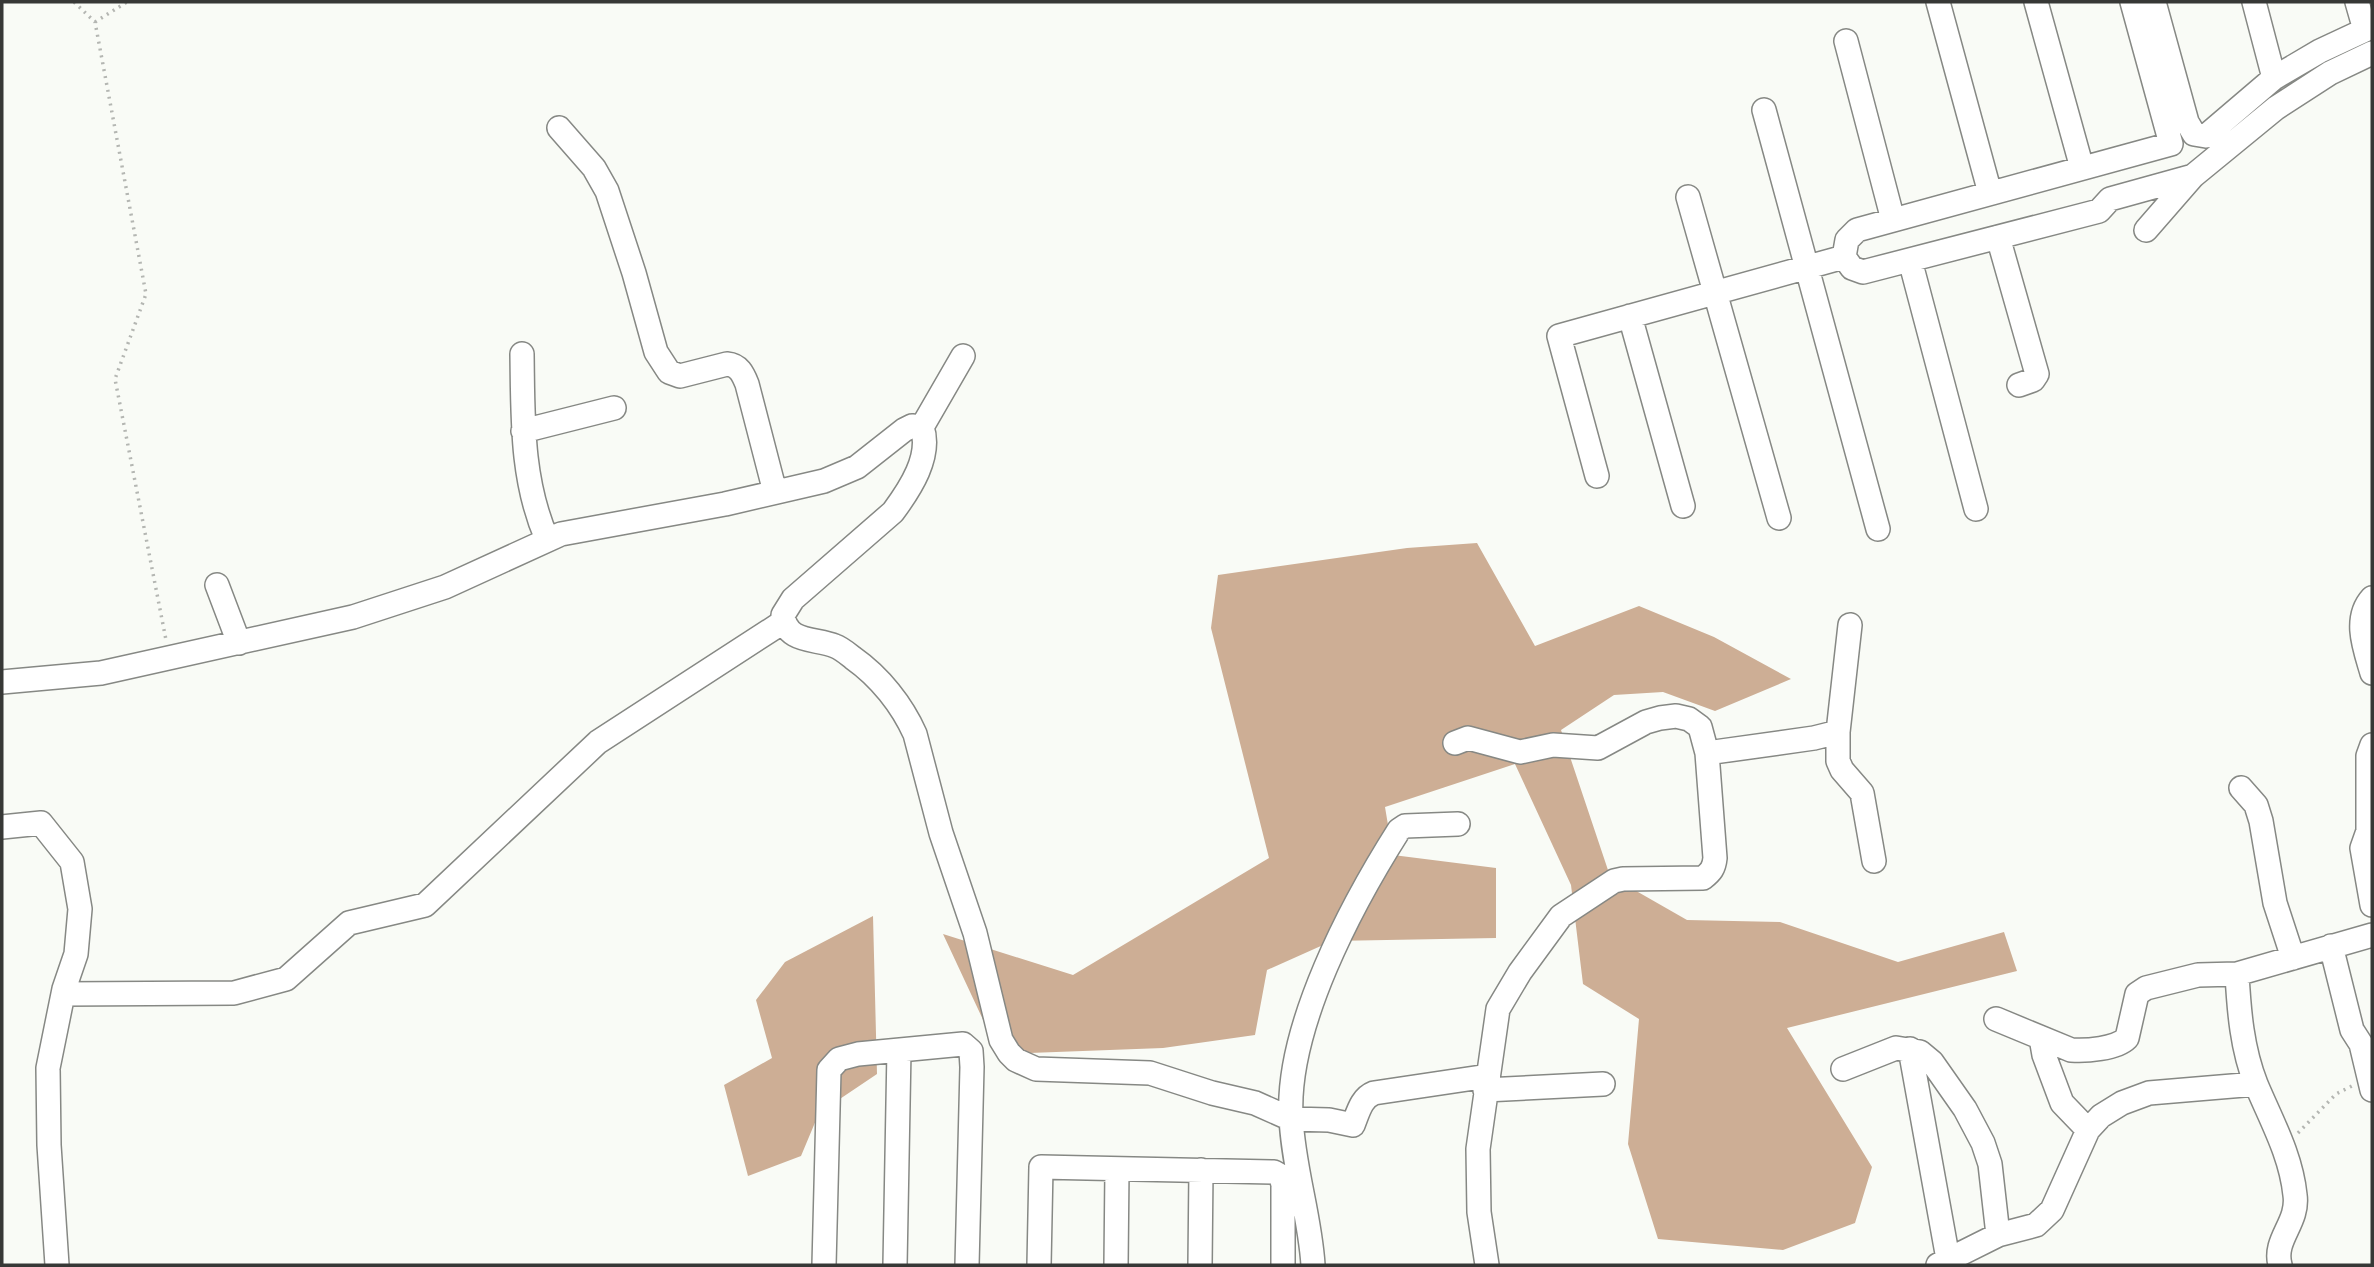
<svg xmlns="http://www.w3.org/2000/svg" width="2374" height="1267" viewBox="0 0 2374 1267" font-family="Arial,sans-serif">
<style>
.forest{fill:#cdae95}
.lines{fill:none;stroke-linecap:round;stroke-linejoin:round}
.minor-casing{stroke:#868884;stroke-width:26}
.path{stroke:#b4b6b2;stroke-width:3.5;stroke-dasharray:2 5;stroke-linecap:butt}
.minor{stroke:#fff;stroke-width:23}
</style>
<rect width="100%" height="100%" fill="#f9fbf6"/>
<path class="forest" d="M 1477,543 L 1535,646 L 1639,606 L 1714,637 L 1791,679 L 1715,711 L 1663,692 L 1614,695 L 1561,730 L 1610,876 L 1687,920 L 1780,922 L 1898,962 L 2004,932 L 2017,971 L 1787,1028 L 1872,1167 L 1855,1223 L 1783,1250 L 1658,1239 L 1628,1144 L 1639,1019 L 1583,984 L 1571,885 L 1515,764 L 1385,807 L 1393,855 L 1496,868 L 1496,938 L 1332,941 L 1267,970 L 1255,1035 L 1163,1048 L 999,1054 L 943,934 L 1073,975 L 1269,858 L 1211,628 L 1218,575 L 1407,548 Z
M 873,916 L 877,1074 L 819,1113 L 801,1156 L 748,1176 L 724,1085 L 772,1058 L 756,1000 L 785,962 Z"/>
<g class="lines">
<defs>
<path id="minor" d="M 1938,2 L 1990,193
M 2036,2 L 2082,168
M 2132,2 L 2171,144 L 1857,230 L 1847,240 L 1844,257 L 1852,268 L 1863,272 L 2099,211 L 2110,199 L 2193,176
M 2154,2 L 2187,122 L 2194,134 L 2206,136 L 2274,78 L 2320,51 L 2365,30 L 2357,2
M 2254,2 L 2274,78
M 1846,41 L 1893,220
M 1764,110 L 1878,529
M 559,128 L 594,168 L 607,191 L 634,273 L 656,352 L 669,372 L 680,376 L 727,364 C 739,365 743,374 747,384 L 775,492
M 1688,197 L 1779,518
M 2146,230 L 2193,176 L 2276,108 L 2330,73 L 2372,53
M 1998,237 L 2037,374 L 2033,380 L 2019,385
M 1910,260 L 1976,509
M 1630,316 L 1683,506
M 522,354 C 523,418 521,480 547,539
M 922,427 C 932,456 910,489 893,512 L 793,599 L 783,615 C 786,643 815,638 835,646 C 841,648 848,654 853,658 C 880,677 902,705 915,734 L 941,833 L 975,933 L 1001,1040 L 1009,1053 L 1016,1060 L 1036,1069 L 1150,1073 L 1212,1093 L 1255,1103 L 1291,1119 L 1329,1120 L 1353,1125 C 1358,1113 1361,1098 1374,1093 L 1488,1076
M 523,431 L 614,408
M 1597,476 L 1559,336 L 1844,257
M 217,585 L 239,643
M 2372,598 C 2353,619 2365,649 2372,673
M 2,682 L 101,673 L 353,617 L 445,587 L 561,534 L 725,504 L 824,481 L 857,467 L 904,430 L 912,426 L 922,427 L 963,356
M 1838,732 L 1838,761 L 1842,770 L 1862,793 L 1874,861
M 1455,743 L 1468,738 L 1520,752 L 1553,745 L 1598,748 L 1646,722 L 1660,718 L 1676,716 L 1689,719 L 1700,727 L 1707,753
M 2372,745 L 2368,756 L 2368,831 L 2362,848 L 2372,905
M 2241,788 L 2256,805 L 2261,821 L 2275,903 L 2293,958
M 2,827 L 41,823 L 72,862 L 80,909 L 76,954 L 64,989 L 48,1068 L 49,1145 L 57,1265
M 2331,946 L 2352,1030 L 2361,1044 L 2372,1090
M 2237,974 C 2239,1011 2242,1049 2256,1084 C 2271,1120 2291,1155 2295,1195 C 2299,1223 2273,1239 2280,1265
M 64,994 L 234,993 L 286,979 L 349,923 L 425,905 L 598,742 L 783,622
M 1996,1019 L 2071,1050 C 2086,1051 2116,1049 2127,1038 L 2137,994 L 2146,988 L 2198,975 L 2237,974 L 2372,935
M 2041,1038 L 2044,1055 L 2062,1103 L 2088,1130
M 1910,1049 L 1948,1259
M 1843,1069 L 1896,1048 L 1920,1052 L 1932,1062 L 1965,1109 L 1983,1143 L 1990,1164 L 1998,1235
M 1485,1090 L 1603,1084
M 824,1265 L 829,1070 L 839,1059 L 858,1054 L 963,1044 L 971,1051 L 972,1067 L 967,1265
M 895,1265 L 899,1050
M 1039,1265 L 1041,1167 L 1274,1172 L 1281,1176 L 1283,1185 L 1283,1265
M 1116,1265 L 1117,1169
M 1200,1265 L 1201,1170
M 1313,1265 C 1310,1215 1293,1167 1291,1117 C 1286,1027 1352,904 1399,830 L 1405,826 L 1458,824
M 1487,1265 L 1479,1212 L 1478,1149 L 1498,1009 L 1520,972 L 1561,916 L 1614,881 L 1623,879 L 1703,878 C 1711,872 1714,868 1715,858 L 1707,753 L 1814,738 L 1838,732 L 1850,625
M 1938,1265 L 1998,1235 L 2036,1225 L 2052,1210 L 2088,1130 L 2101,1116 L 2122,1103 L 2149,1093 L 2256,1084"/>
</defs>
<use href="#minor" class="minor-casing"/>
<path class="path" d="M 74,2 L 95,22 L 146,294 L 115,379 L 166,640
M 95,22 L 127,2
M 2298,1133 L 2336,1094 L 2352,1086"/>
<use href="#minor" class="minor"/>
</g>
<rect width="2374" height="1267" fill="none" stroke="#373836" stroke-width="7"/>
</svg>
